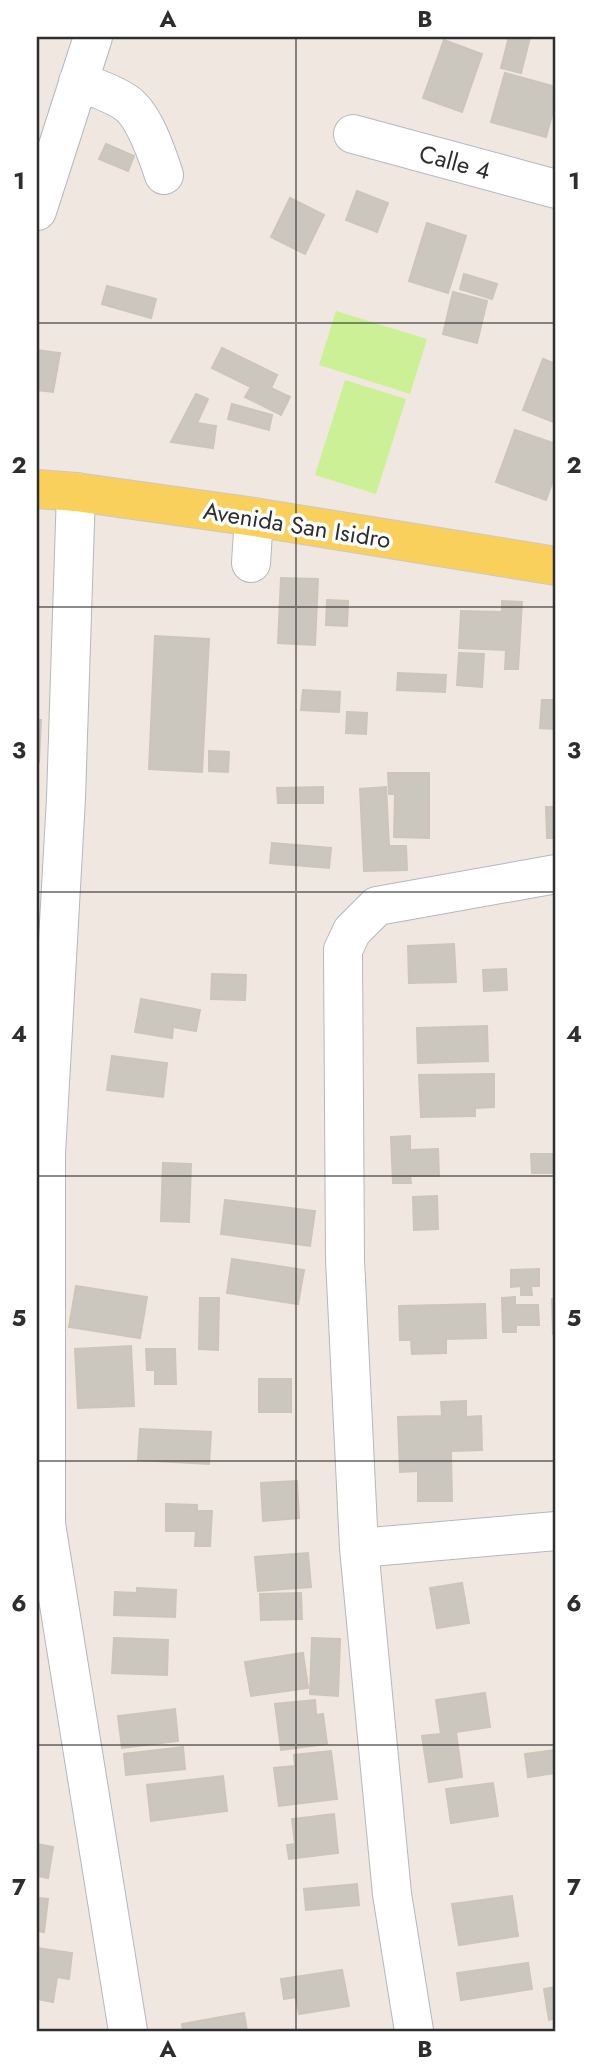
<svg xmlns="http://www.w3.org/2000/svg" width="593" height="2068" viewBox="0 0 593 2068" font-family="Jost,sans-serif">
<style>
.pitch{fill:#ccf095}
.building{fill:#cbc7be;stroke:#ccc5b9;stroke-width:2}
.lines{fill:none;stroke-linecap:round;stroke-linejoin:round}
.minor-casing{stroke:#b4b7c2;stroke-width:40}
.major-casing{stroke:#c9c9c9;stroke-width:40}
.minor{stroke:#fff;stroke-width:38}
.major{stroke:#f9d05b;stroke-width:38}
.grid{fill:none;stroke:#2e2e2e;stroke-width:2;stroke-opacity:0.55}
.labels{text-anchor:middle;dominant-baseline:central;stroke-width:7;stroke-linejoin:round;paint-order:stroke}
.street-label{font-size:24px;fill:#2e2e2e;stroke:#fff}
.neatline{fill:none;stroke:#2e2e2e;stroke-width:2.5}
.grid-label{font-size:23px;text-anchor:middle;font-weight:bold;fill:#2e2e2e}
</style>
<rect width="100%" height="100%" fill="#f0e8e0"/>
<path class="pitch" d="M 336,311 L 427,339 L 410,394 L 319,365 Z
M 345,380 L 406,399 L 376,494 L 315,475 Z"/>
<path class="building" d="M 509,37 L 530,37 L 521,73 L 501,68 Z
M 444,40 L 482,54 L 462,112 L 423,98 Z
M 505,73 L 556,87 L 556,100 L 546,137 L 491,122 Z
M 106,144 L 134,156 L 128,171 L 99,159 Z
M 357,191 L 388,203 L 377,232 L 346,220 Z
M 290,198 L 324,215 L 305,254 L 271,237 Z
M 427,223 L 466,236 L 448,293 L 409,281 Z
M 464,274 L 497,284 L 492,299 L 460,289 Z
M 107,286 L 156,299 L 151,318 L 102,304 Z
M 453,292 L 487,301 L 477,343 L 443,334 Z
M 222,348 L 277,375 L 271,388 L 290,397 L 281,415 L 245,397 L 251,387 L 212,368 Z
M 37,350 L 60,353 L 53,392 L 37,390 Z
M 543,359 L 556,364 L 556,423 L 523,410 Z
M 196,394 L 208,399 L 197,423 L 216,426 L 213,448 L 171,442 Z
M 232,404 L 272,415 L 269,430 L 228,419 Z
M 515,430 L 556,444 L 556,472 L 546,500 L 496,482 Z
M 281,578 L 318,579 L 315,645 L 278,643 Z
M 327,600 L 348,601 L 347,626 L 326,625 Z
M 502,601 L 522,602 L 518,669 L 505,669 L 506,650 L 459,648 L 461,611 L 502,612 Z
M 155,636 L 209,639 L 202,772 L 149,769 Z
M 459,653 L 484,654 L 482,687 L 457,685 Z
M 398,673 L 446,675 L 445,692 L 397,690 Z
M 303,690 L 340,692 L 339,712 L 301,710 Z
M 542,700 L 556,700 L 556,729 L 540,728 Z
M 347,712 L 367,713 L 366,734 L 346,733 Z
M 37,720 L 41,720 L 39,762 L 37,762 Z
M 209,751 L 229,752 L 228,772 L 209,771 Z
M 388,773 L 429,773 L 429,838 L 394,837 L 395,794 L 389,794 Z
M 323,787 L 323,803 L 278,803 L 277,788 Z
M 386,787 L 389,846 L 406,846 L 407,870 L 364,871 L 360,789 Z
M 546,807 L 556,807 L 556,838 L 547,838 Z
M 272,843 L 331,848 L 329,868 L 270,863 Z
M 454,944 L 456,982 L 409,983 L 408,946 Z
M 506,969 L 507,990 L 484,991 L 483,970 Z
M 212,974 L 246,975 L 245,1000 L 211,999 Z
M 141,999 L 200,1010 L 196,1031 L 173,1027 L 172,1038 L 135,1032 Z
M 487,1026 L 488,1061 L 418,1063 L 417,1028 Z
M 112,1056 L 167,1063 L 163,1097 L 107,1090 Z
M 494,1074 L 494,1107 L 475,1108 L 475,1116 L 421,1117 L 419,1075 Z
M 410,1136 L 410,1150 L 438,1149 L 439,1176 L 410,1176 L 411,1183 L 393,1183 L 391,1137 Z
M 531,1154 L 556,1154 L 556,1173 L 532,1173 Z
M 163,1163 L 191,1164 L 189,1222 L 161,1221 Z
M 437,1196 L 438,1229 L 414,1230 L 413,1197 Z
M 225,1200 L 315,1211 L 310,1246 L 221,1234 Z
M 232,1259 L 304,1270 L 298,1304 L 227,1293 Z
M 539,1269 L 539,1286 L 531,1286 L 532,1295 L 521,1295 L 521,1286 L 511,1287 L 511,1270 Z
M 76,1286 L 147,1297 L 140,1338 L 69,1327 Z
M 515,1297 L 515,1305 L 538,1305 L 539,1325 L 516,1325 L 516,1332 L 503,1332 L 502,1298 Z
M 200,1298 L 219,1298 L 218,1350 L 199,1349 Z
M 552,1299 L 556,1299 L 556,1334 L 553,1334 Z
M 485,1304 L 486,1338 L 446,1339 L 446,1353 L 412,1354 L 411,1340 L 400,1340 L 399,1306 Z
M 131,1346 L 134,1406 L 78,1408 L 75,1349 Z
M 146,1349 L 175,1349 L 176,1384 L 155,1384 L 155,1370 L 147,1370 Z
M 259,1379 L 291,1379 L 291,1412 L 259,1412 Z
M 466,1401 L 466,1417 L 481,1416 L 482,1450 L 451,1451 L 452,1501 L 418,1501 L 418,1471 L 400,1472 L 398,1417 L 442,1416 L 441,1402 Z
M 140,1429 L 211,1432 L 209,1464 L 138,1460 Z
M 297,1481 L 299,1518 L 263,1521 L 261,1483 Z
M 166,1504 L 197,1505 L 197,1511 L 212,1511 L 210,1546 L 195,1546 L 196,1531 L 166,1531 Z
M 308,1553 L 311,1587 L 258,1591 L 255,1557 Z
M 462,1583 L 469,1623 L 437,1628 L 430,1588 Z
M 137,1588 L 176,1590 L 175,1617 L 114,1615 L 115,1592 L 137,1593 Z
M 301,1593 L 302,1619 L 261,1620 L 260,1594 Z
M 114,1638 L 168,1640 L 167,1675 L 112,1673 Z
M 312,1638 L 340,1639 L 338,1696 L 310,1694 Z
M 303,1653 L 308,1688 L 251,1696 L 245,1662 Z
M 485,1693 L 490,1727 L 456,1732 L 462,1777 L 429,1782 L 422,1736 L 441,1734 L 436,1700 Z
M 315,1700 L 316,1715 L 323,1714 L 327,1744 L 281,1750 L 275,1704 Z
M 175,1709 L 178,1741 L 122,1748 L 118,1716 Z
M 183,1747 L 185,1769 L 126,1775 L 124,1754 Z
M 556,1750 L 556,1773 L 528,1777 L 525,1754 Z
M 331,1751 L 337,1799 L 279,1806 L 274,1768 L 295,1766 L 294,1755 Z
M 223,1776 L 227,1811 L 151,1821 L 147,1785 Z
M 493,1783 L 498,1816 L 451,1823 L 446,1789 Z
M 334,1814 L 338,1853 L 289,1859 L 287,1845 L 295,1844 L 292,1819 Z
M 37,1844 L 53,1847 L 48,1878 L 37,1876 Z
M 357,1884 L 359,1905 L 306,1910 L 304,1889 Z
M 512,1896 L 518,1936 L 459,1945 L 452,1904 Z
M 37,1898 L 48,1899 L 44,1932 L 37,1931 Z
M 37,1948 L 72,1953 L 69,1979 L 57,1977 L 53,2002 L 37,1999 Z
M 528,1963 L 532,1989 L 461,2000 L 457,1973 Z
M 342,1970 L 349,2006 L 299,2014 L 296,1997 L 284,1999 L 281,1979 Z
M 556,1987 L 556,2018 L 549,2020 L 544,1989 Z
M 244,2013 L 247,2031 L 183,2031 L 182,2024 Z"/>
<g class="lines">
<defs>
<path id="minor" d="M 78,82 C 94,87 111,93 125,102 C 144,114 157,154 164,175
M 353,134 L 556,189
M 37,211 L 93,37
M 76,492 L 66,798 L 46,1154 L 46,1524 L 128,2031
M 251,563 L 254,517
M 359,1548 L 556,1531
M 414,2031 L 392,1894 L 359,1548 L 345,1259 L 343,950 L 352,931 L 377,906 L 556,874"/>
<path id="major" d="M 37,489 L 76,492 L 254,517 L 556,566"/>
</defs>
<use href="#minor" class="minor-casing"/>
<use href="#major" class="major-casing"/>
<use href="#minor" class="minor"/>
<use href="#major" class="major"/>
</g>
<path class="grid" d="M 296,37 L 296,2031M 37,323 L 556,323M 37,607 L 556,607M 37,892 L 556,892M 37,1176 L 556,1176M 37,1461 L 556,1461M 37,1745 L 556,1745"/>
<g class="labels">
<g class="street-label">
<text transform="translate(455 162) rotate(15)">Calle 4</text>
<text transform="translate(297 525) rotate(9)">Avenida San Isidro</text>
</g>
</g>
<rect width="593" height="2068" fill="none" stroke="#ffffff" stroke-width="77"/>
<rect x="38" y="38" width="516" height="1992" class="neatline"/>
<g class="grid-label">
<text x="168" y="27">A</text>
<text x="425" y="27">B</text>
<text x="19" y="189">1</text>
<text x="574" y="189">1</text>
<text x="19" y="473">2</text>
<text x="574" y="473">2</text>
<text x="19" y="758">3</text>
<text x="574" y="758">3</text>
<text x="19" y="1042">4</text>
<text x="574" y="1042">4</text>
<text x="19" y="1326">5</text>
<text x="574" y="1326">5</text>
<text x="19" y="1611">6</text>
<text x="574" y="1611">6</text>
<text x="19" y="1895">7</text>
<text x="574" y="1895">7</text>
<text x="168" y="2057">A</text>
<text x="425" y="2057">B</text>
</g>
</svg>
